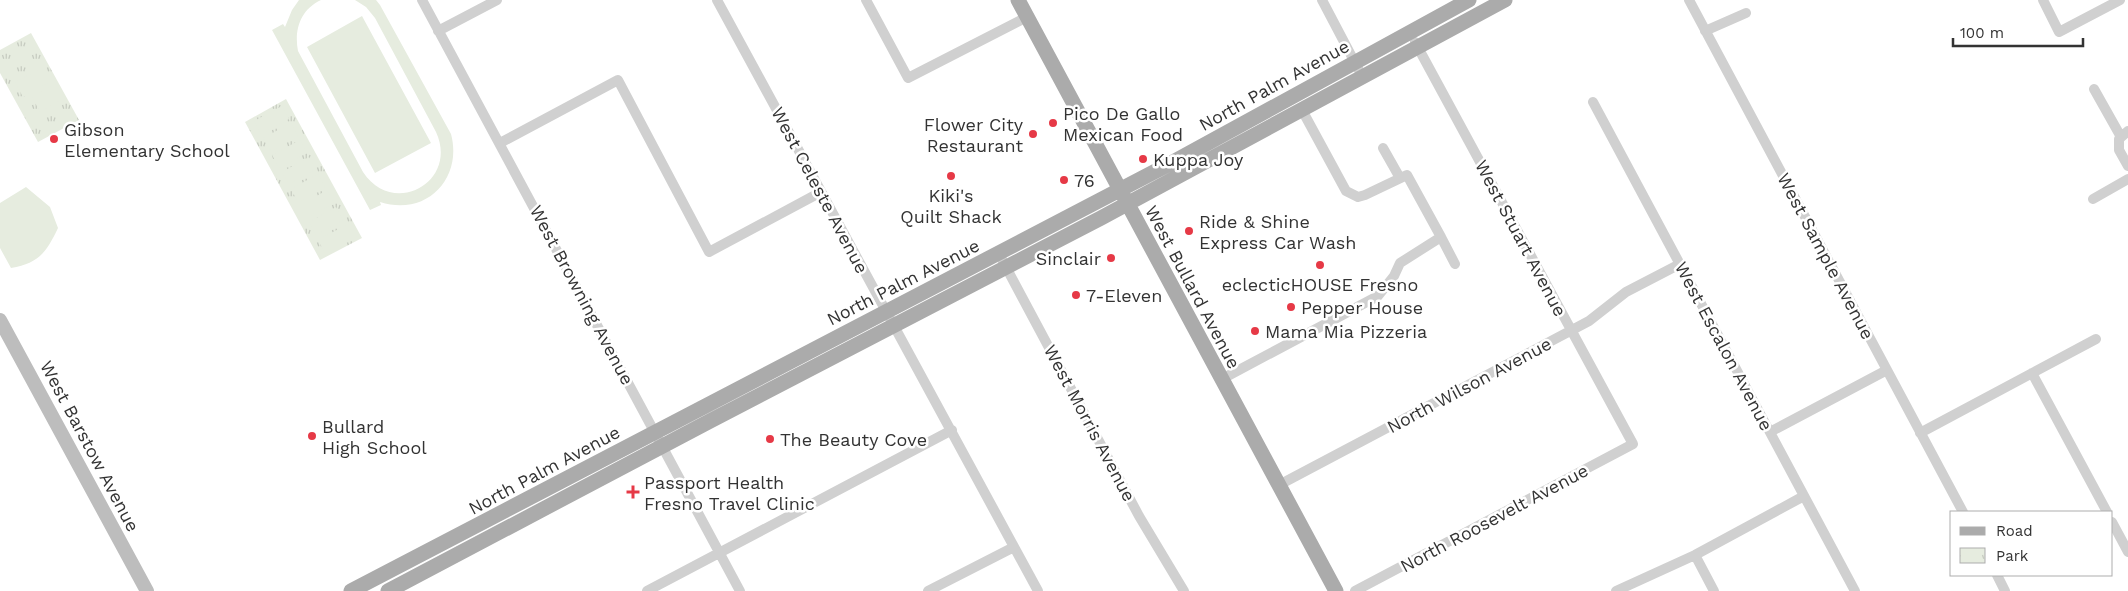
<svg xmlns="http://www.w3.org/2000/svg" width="2128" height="591" viewBox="0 0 2128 591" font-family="'Work Sans',sans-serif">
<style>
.park{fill:url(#park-tufts)}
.pitch{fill:#e6ecdf}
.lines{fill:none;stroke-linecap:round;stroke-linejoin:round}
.street{stroke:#d0d0d0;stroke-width:10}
.secondary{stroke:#bdbdbd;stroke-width:14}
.primary{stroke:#ababab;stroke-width:15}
.poi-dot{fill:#e63946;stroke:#fff;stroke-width:2}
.labels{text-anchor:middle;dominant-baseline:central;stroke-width:5;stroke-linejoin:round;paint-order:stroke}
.street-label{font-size:18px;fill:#333;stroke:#fff}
.poi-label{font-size:18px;fill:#333;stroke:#fff;text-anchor:start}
</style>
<defs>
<pattern id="park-tufts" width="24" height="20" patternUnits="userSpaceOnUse" patternTransform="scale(1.25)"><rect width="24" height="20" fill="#e6ecdf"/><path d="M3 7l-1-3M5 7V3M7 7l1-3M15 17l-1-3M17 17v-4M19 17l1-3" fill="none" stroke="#c6cbc0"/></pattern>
</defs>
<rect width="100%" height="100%" fill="#fff"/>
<path class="park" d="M 31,33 L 79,120 L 38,142 L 0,73 L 0,50 Z
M 286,99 L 362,238 L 320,260 L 245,122 Z"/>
<path class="pitch" d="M 299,0 L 321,0 C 300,10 294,30 298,51 L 363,172 C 393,218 459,182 436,132 L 375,18 L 366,7 L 355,0 L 376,0 L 380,5 L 451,134 C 463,179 426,217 380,202 L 381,205 L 370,210 L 272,30 L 283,24 L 285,27 L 292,10 Z
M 362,16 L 431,143 L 375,173 L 307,47 Z
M 40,69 L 48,83 L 23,97 L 15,82 Z
M 56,84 L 64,98 L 40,112 L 32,97 Z
M 282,106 L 289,119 L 261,134 L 254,121 Z
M 291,123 L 298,136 L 271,151 L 263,138 Z
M 300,140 L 307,153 L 279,168 L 272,155 Z
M 309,157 L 316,169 L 289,184 L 282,172 Z
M 318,174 L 325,187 L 298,202 L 291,189 Z
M 26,187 L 50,207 L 58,228 C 46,253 39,263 11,268 L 0,248 L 0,203 Z
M 327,190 L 334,203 L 306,218 L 299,206 Z
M 336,207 L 343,220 L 316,235 L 309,222 Z
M 346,225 L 353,237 L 325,253 L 318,240 Z"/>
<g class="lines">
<path class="street" d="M 422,0 L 740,591
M 717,0 L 1038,591
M 866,0 L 908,78 L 1027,17
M 1322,0 L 1362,76
M 1689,0 L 1963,512
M 2043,0 L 2059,32 L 2120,0
M 438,31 L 497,0
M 1705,31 L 1746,13
M 2094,89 L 2121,137
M 1593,102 L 1855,591
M 2128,131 L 2119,139 L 2119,150 L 2128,166
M 500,143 L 618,80 L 709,252 L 821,192
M 1383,148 L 1400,178
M 2093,199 L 2128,179
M 1441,237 L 1455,264
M 999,254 L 1139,516 L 1184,591
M 2032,373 L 2107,512
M 1222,379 L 1378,296 L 1394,276 L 1400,263 L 1441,237 L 1407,175 L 1365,195 L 1358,197 L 1346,191 L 1302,110
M 1770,432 L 1887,370
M 1920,433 L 2096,339
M 1279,485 L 1589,321 L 1626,292 L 1680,264
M 2112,522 L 2128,552
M 1695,555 L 1714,591
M 1997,575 L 2005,591
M 647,591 L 952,430
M 928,591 L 1014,547
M 1355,591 L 1633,444 L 1415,42
M 1616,591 L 1695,555 L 1804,496"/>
<path class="secondary" d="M 0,320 L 147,591"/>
<path class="primary" d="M 1018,0 L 1336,591
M 351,591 L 1175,161 L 1469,0
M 388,591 L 710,421 L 1101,218 L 1505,0"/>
</g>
<g class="poi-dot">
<circle cx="1053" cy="123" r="5"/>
<circle cx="1033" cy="134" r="5"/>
<circle cx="54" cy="139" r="5"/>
<circle cx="1143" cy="159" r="5"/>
<circle cx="951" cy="176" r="5"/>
<circle cx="1064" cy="180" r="5"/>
<circle cx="1189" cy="231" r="5"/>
<circle cx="1111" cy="258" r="5"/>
<circle cx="1320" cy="265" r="5"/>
<circle cx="1076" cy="295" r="5"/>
<circle cx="1291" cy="307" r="5"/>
<circle cx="1255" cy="331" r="5"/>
<circle cx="312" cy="436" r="5"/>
<circle cx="770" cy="439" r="5"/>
<path d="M630.5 484.5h5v5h5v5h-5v5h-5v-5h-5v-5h5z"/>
</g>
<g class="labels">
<g class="street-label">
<text transform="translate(1274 85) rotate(-29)">North Palm Avenue</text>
<text transform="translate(820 190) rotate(62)">West Celeste Avenue</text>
<text transform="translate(1521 238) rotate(62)">West Stuart Avenue</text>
<text transform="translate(1826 256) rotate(62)">West Sample Avenue</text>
<text transform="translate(903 282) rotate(-27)">North Palm Avenue</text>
<text transform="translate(1193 287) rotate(62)">West Bullard Avenue</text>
<text transform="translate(582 295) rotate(62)">West Browning Avenue</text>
<text transform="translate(1724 346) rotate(62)">West Escalon Avenue</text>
<text transform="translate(1469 385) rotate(-28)">North Wilson Avenue</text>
<text transform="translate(1090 423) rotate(62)">West Morris Avenue</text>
<text transform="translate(90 446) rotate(62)">West Barstow Avenue</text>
<text transform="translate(544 470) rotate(-28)">North Palm Avenue</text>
<text transform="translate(1494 518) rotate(-28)">North Roosevelt Avenue</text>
</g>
<g class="poi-label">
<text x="1063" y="113">Pico De Gallo<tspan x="1063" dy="21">Mexican Food</tspan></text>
<text x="1023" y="124" text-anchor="end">Flower City<tspan x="1023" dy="21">Restaurant</tspan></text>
<text x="64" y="129">Gibson<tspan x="64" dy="21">Elementary School</tspan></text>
<text x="1153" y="159">Kuppa Joy</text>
<text x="1074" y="180">76</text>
<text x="951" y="195" text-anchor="middle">Kiki's<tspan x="951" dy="21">Quilt Shack</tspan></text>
<text x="1199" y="221">Ride &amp; Shine<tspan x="1199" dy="21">Express Car Wash</tspan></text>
<text x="1101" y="258" text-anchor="end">Sinclair</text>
<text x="1320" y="284" text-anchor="middle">eclecticHOUSE Fresno</text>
<text x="1086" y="295">7-Eleven</text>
<text x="1301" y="307">Pepper House</text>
<text x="1265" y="331">Mama Mia Pizzeria</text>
<text x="322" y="426">Bullard<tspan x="322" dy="21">High School</tspan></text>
<text x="780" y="439">The Beauty Cove</text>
<text x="644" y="482">Passport Health<tspan x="644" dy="21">Fresno Travel Clinic</tspan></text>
</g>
</g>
<rect x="1950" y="511" width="162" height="65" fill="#ffffff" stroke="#adadad"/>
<rect x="1960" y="527" width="25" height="8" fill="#ababab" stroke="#adadad"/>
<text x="1996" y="536" font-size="15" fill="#333333">Road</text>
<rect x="1960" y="548" width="25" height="15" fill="url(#park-tufts)" stroke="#adadad"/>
<text x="1996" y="561" font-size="15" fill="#333333">Park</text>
<path d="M1953 38v8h130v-8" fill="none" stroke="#333333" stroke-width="2.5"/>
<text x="1960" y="38" font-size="15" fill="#333333" stroke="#ffffff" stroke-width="4" paint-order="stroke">100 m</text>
</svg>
